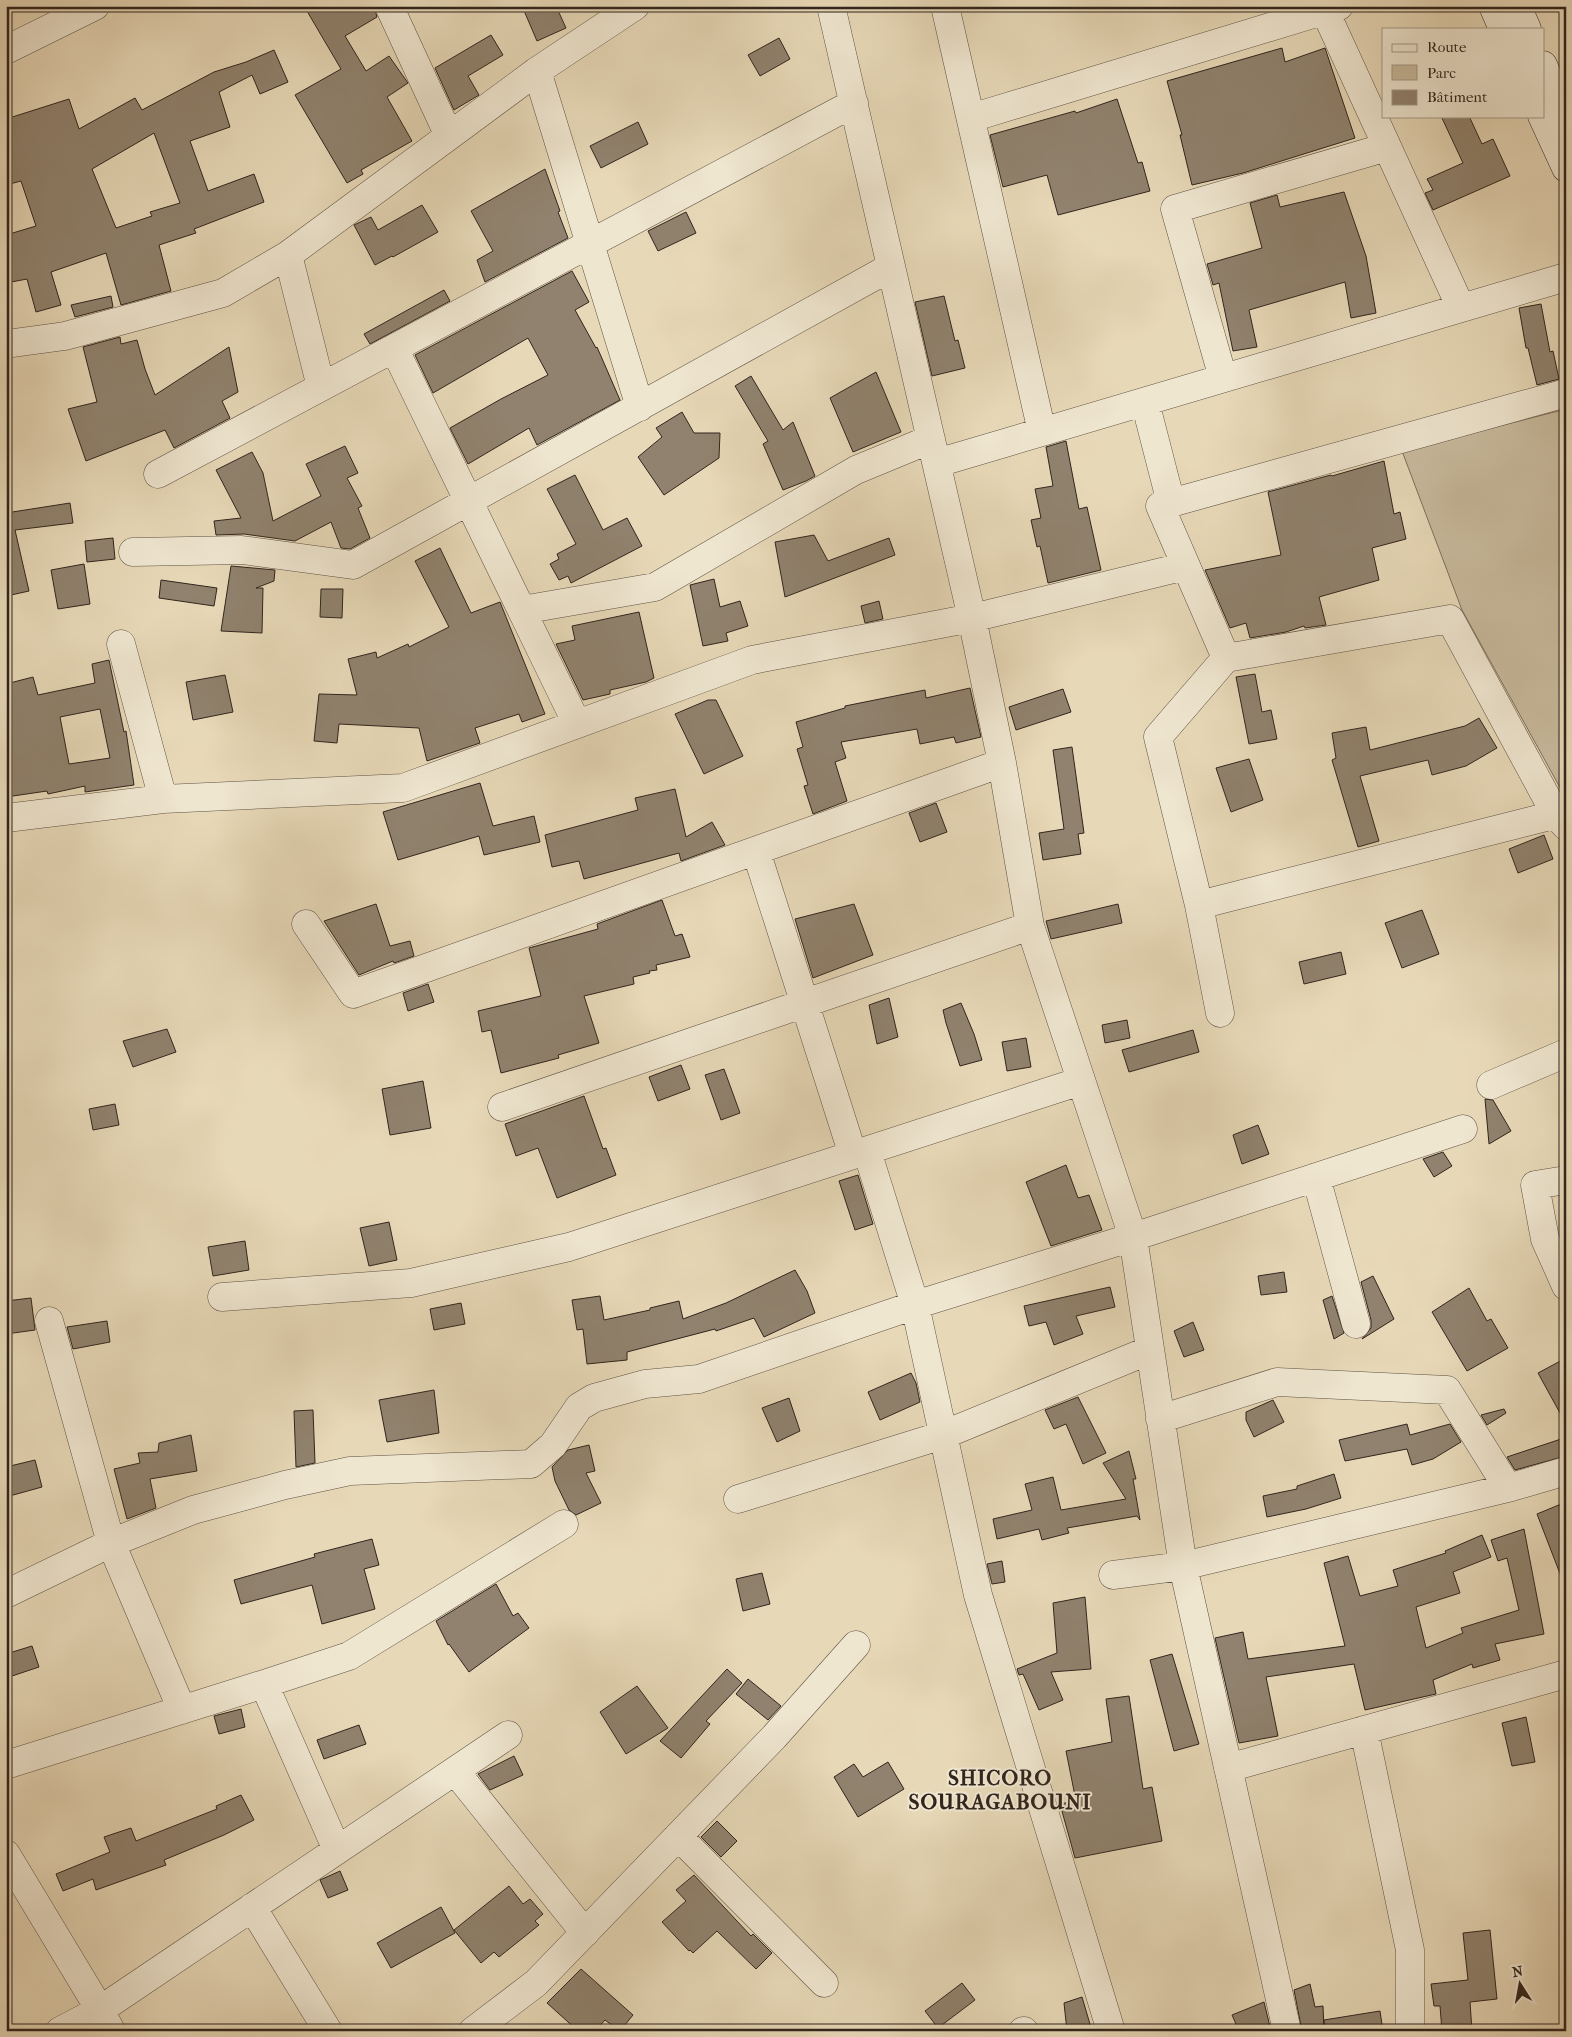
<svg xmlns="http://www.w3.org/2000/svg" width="1572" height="2037" viewBox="0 0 1572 2037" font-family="'IM FELL French Canon',serif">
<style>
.green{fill:#c8ba9d;stroke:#7c705e}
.building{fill:#90826e;stroke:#31251e;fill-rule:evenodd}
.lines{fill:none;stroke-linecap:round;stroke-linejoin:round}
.minor-casing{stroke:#5e5244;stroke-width:29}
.secondary-casing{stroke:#31251e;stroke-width:29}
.minor{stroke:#efe6d0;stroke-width:28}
.secondary{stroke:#efe6d0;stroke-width:28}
.labels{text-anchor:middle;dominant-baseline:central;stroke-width:4;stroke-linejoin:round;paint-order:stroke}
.district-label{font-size:21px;font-weight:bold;letter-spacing:1px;fill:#31251e;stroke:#efe6d0}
</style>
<rect width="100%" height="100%" fill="#e7d8b7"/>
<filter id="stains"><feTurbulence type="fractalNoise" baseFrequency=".004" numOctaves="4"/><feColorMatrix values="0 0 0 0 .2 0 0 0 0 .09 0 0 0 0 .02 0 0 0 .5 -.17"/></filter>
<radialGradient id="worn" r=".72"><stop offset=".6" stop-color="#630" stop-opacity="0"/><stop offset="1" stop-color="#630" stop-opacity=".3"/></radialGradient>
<path class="green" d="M 1566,409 L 1566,792 L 1563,793 L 1462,610 L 1402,451 Z"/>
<path class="building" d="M 304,6 L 374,6 L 377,17 L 345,36 L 366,71 L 389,56 L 408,83 L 387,97 L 412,141 L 361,170 L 363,174 L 347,183 L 295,95 L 341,69 Z
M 522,6 L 556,6 L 566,28 L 537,41 Z
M 491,35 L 503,55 L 468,76 L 479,95 L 454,110 L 435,68 Z
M 779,38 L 790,59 L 760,76 L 748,55 Z
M 1282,48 L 1285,62 L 1325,48 L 1355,138 L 1243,173 L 1192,185 L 1180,135 L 1182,135 L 1167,81 Z
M 274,50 L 288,82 L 260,94 L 252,75 L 219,92 L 230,127 L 190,141 L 208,191 L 254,174 L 264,202 L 194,229 L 196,233 L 159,245 L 171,291 L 121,305 L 106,253 L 51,272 L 61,305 L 36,312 L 27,279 L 6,283 L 6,235 L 36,226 L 21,181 L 6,185 L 6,119 L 69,99 L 79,129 L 135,98 L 142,110 L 214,72 L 246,62 ZM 154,133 L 180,203 L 150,212 L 152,216 L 116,228 L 92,169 Z
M 1117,99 L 1138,163 L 1142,162 L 1150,191 L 1058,215 L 1047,175 L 1003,187 L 990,135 L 1075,111 L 1076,113 Z
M 1441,116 L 1469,116 L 1482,144 L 1493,139 L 1510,176 L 1433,210 L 1425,193 L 1433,190 L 1427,179 L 1463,163 Z
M 638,122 L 648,144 L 601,168 L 590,146 Z
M 545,169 L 560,211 L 558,212 L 568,238 L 485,282 L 477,260 L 493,251 L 471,211 Z
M 1344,192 L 1366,256 L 1376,313 L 1351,318 L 1345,282 L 1249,310 L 1257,347 L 1233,351 L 1219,283 L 1213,285 L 1207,264 L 1262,248 L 1250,203 L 1277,195 L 1280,207 Z
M 422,205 L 438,232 L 393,257 L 392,256 L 375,265 L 354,225 L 371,217 L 378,230 Z
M 686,212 L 696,233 L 658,251 L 648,231 Z
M 572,271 L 589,302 L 575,310 L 596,348 L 597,347 L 620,400 L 537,445 L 529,428 L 468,464 L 450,428 L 501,399 L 548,375 L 528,338 L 433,393 L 415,355 Z
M 444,290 L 450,301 L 370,344 L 364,334 Z
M 111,296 L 113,307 L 75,317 L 71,305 Z
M 944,296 L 955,341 L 958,340 L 965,368 L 932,376 L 915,302 Z
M 1541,304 L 1550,352 L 1553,351 L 1559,379 L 1537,385 L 1528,348 L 1526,348 L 1519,308 Z
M 120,337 L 121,344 L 137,340 L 145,369 L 155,395 L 229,347 L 238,392 L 222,401 L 230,418 L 174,448 L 165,430 L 86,461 L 68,409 L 97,402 L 83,347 Z
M 876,372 L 901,432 L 853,452 L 830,398 Z
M 751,376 L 783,430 L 793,422 L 815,476 L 806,481 L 783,490 L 763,444 L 768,441 L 735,386 Z
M 682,412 L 694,433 L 720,433 L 719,458 L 664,495 L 638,457 L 662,437 L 656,428 Z
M 1066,441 L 1079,509 L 1087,507 L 1101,570 L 1048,583 L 1040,546 L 1037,547 L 1031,520 L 1041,518 L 1035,489 L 1053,486 L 1046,447 Z
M 345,446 L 358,473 L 347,478 L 362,506 L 358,508 L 370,538 L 350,549 L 341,548 L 331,522 L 295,541 L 244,534 L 216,535 L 214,521 L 241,518 L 216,470 L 252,452 L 263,473 L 273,521 L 321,496 L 306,464 Z
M 1384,461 L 1394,514 L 1400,512 L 1406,539 L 1372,548 L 1379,580 L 1319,597 L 1326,625 L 1305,628 L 1304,626 L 1286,632 L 1250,638 L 1246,623 L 1230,628 L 1205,570 L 1281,555 L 1268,492 L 1331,475 L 1332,476 Z
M 575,475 L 603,530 L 627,518 L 642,546 L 571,583 L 568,576 L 559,580 L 550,564 L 559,559 L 557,554 L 576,544 L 547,489 Z
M 70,503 L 73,523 L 15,530 L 29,591 L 11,595 L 6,573 L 6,513 Z
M 814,535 L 828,561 L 889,538 L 895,555 L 785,597 L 775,542 Z
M 113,538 L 115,559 L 87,562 L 85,541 Z
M 440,548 L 471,613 L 500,602 L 545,714 L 522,722 L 519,714 L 475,728 L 480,743 L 427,761 L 419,728 L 339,724 L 337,743 L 314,741 L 319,694 L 357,695 L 348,659 L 376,652 L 377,658 L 408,644 L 409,647 L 449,627 L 415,561 Z
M 84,564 L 90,604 L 58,609 L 51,570 Z
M 231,566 L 275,570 L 274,581 L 256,588 L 263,588 L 262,633 L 221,631 Z
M 714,579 L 720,607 L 740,601 L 748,626 L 726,633 L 728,641 L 703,646 L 690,585 Z
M 161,580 L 217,588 L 214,606 L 159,598 Z
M 321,589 L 343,589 L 342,618 L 320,617 Z
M 879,601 L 883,619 L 865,623 L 861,606 Z
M 639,612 L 654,678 L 646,682 L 610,690 L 610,694 L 583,700 L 556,644 L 575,640 L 572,626 Z
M 109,660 L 124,732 L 126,731 L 134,785 L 85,792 L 85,786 L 48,794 L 47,791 L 6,797 L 6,684 L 33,677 L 38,695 L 95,683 L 92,664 ZM 100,709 L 110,758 L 69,764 L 60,717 Z
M 1255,674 L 1262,712 L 1271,710 L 1277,739 L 1249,744 L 1236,677 Z
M 225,675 L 233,712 L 193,720 L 186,682 Z
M 970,688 L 981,737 L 956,743 L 954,737 L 920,744 L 917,729 L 841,742 L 846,758 L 835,762 L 847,801 L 813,814 L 804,786 L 808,785 L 797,749 L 803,747 L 796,722 L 845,708 L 845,706 L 925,690 L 926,698 Z
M 1063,689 L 1071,712 L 1016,730 L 1009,707 Z
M 708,700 L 716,700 L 743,756 L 704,774 L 675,714 Z
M 1479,718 L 1497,748 L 1466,766 L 1432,775 L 1428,760 L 1360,776 L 1379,841 L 1358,847 L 1332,760 L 1336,758 L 1332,733 L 1366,727 L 1370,750 L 1465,726 Z
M 1072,747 L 1084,833 L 1078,834 L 1081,854 L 1043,860 L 1039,833 L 1064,829 L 1053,750 Z
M 1249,759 L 1263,800 L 1231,812 L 1216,768 Z
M 480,783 L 493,826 L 534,816 L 540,842 L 484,855 L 479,836 L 398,860 L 383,812 Z
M 675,789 L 686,837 L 712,822 L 725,845 L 681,861 L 679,853 L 584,879 L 579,861 L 552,867 L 545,835 L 638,810 L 635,798 Z
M 936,803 L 947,832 L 920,842 L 909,813 Z
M 1544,835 L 1553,859 L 1518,873 L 1509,849 Z
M 662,900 L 675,936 L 682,934 L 690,957 L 656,965 L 657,970 L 649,971 L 650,973 L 633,977 L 634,984 L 584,996 L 599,1043 L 558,1055 L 559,1058 L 501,1073 L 491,1030 L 482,1032 L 478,1011 L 541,996 L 529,948 L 598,929 L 597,924 Z
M 376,904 L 390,946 L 410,941 L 414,956 L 394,963 L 393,961 L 359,975 L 324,921 Z
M 854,904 L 873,955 L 813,978 L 795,919 Z
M 1118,904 L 1122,923 L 1051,939 L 1046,921 Z
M 1422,910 L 1439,954 L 1402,968 L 1385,923 Z
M 1341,952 L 1346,974 L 1304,984 L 1299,962 Z
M 428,984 L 434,1002 L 408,1011 L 403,993 Z
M 889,998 L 898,1037 L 877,1044 L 869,1005 Z
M 961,1003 L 974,1034 L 982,1060 L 960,1066 L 946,1023 L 943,1010 Z
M 1127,1020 L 1130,1038 L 1105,1043 L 1102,1025 Z
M 167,1029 L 176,1052 L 133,1067 L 123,1041 Z
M 1193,1030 L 1199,1052 L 1129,1072 L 1122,1050 Z
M 1026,1038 L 1031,1067 L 1007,1071 L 1002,1042 Z
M 681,1065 L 690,1089 L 658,1101 L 649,1077 Z
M 724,1069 L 740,1113 L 721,1120 L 705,1075 Z
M 423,1081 L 431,1128 L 390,1135 L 382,1089 Z
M 584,1096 L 603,1149 L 606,1148 L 616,1175 L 557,1198 L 538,1148 L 516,1156 L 505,1124 Z
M 1485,1099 L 1493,1100 L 1511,1131 L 1489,1144 Z
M 115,1104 L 119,1125 L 93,1130 L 89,1109 Z
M 1258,1125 L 1269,1154 L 1242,1164 L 1233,1135 Z
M 1443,1152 L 1452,1166 L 1434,1177 L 1423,1159 Z
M 1066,1165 L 1078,1198 L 1089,1195 L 1102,1230 L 1051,1246 L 1026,1182 Z
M 858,1175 L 873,1224 L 855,1230 L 839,1181 Z
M 389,1222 L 397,1260 L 369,1266 L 360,1228 Z
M 245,1241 L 249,1270 L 213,1276 L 208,1247 Z
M 795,1270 L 807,1291 L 815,1313 L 764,1337 L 754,1318 L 716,1331 L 715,1329 L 627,1352 L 627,1360 L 587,1364 L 583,1329 L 577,1330 L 572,1300 L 600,1296 L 604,1320 L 650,1310 L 650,1308 L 679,1301 L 683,1319 L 726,1303 Z
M 1284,1272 L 1287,1292 L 1261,1295 L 1258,1276 Z
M 1373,1276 L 1394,1319 L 1362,1339 L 1371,1328 L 1371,1320 L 1361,1282 Z
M 1110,1287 L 1115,1307 L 1076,1316 L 1083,1334 L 1054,1345 L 1046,1322 L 1029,1326 L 1024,1306 Z
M 1469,1288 L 1487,1321 L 1491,1319 L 1508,1348 L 1467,1371 L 1432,1312 Z
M 1332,1296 L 1344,1333 L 1334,1339 L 1323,1300 Z
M 31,1298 L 35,1330 L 6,1334 L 6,1301 Z
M 461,1303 L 465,1324 L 434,1330 L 430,1309 Z
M 107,1321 L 110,1342 L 73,1349 L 67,1327 Z
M 1193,1322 L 1204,1350 L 1184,1357 L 1174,1331 Z
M 1566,1358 L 1566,1424 L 1538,1373 Z
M 911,1373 L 916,1383 L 920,1402 L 880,1420 L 868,1392 Z
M 434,1390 L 439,1433 L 387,1442 L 379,1400 Z
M 1078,1397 L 1106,1453 L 1083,1464 L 1066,1424 L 1054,1429 L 1045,1410 Z
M 789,1398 L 800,1431 L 777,1442 L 762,1408 Z
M 1273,1400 L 1284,1422 L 1254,1437 L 1246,1420 L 1246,1412 Z
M 1504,1409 L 1506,1413 L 1487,1425 L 1481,1415 Z
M 313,1410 L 315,1463 L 296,1467 L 294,1411 Z
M 1407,1424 L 1410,1435 L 1450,1424 L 1461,1442 L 1433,1459 L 1412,1465 L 1407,1449 L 1345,1461 L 1339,1440 Z
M 191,1435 L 197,1471 L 150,1479 L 156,1508 L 127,1519 L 114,1469 L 140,1463 L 138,1453 L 158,1452 L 159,1443 Z
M 1561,1439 L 1566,1456 L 1515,1470 L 1507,1457 Z
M 589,1445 L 595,1471 L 586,1473 L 601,1503 L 576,1515 L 569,1510 L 555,1481 L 552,1467 L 568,1450 Z
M 1129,1451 L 1136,1479 L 1133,1479 L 1140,1520 L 1137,1516 L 1067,1528 L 1069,1533 L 1042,1540 L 1039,1529 L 997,1539 L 993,1519 L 1032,1510 L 1025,1484 L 1053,1477 L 1061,1510 L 1126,1499 L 1103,1463 Z
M 35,1460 L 42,1487 L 6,1497 L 6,1467 Z
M 1334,1474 L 1341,1498 L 1306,1509 L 1267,1517 L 1263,1496 L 1297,1489 L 1297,1486 Z
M 1566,1502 L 1566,1584 L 1564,1584 L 1537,1514 Z
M 1524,1529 L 1544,1634 L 1495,1644 L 1500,1660 L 1473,1668 L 1472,1664 L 1433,1680 L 1436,1694 L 1365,1710 L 1354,1664 L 1266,1677 L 1278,1736 L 1239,1743 L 1215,1638 L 1243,1632 L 1248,1659 L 1345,1646 L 1324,1563 L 1348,1556 L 1360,1596 L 1398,1586 L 1393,1570 L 1446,1553 L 1445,1551 L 1482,1535 L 1491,1557 L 1453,1572 L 1460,1593 L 1416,1607 L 1426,1648 L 1463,1633 L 1461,1628 L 1519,1610 L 1507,1558 L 1498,1561 L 1491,1540 Z
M 372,1539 L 379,1565 L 364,1569 L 375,1609 L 322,1624 L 312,1585 L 241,1604 L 234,1580 L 315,1557 L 314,1554 Z
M 1002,1561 L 1005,1582 L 992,1584 L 987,1564 Z
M 762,1573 L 770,1604 L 743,1611 L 736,1579 Z
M 496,1584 L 513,1616 L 518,1613 L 529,1628 L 469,1672 L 449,1644 L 448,1645 L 436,1621 Z
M 1085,1597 L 1091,1669 L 1051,1672 L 1063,1700 L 1039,1710 L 1023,1674 L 1019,1675 L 1017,1669 L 1057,1653 L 1053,1603 Z
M 32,1646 L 39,1667 L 6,1678 L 6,1654 Z
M 1172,1654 L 1199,1744 L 1174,1751 L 1150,1660 Z
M 727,1669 L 742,1683 L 706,1721 L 710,1724 L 681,1758 L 660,1741 Z
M 748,1679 L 781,1706 L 768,1720 L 736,1694 Z
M 637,1686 L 668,1728 L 626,1754 L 600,1712 Z
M 1129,1696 L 1143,1789 L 1152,1787 L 1162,1841 L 1075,1858 L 1060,1804 L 1076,1801 L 1066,1751 L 1112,1742 L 1106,1699 Z
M 241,1709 L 245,1727 L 219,1734 L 214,1716 Z
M 1526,1717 L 1535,1762 L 1512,1766 L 1502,1723 Z
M 359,1725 L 366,1744 L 324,1759 L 317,1740 Z
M 514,1756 L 523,1775 L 490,1790 L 478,1774 Z
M 888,1762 L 904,1789 L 858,1817 L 834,1777 L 854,1764 L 863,1777 Z
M 241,1795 L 254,1820 L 224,1835 L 164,1860 L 166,1865 L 96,1890 L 93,1879 L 63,1891 L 56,1874 L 110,1852 L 104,1837 L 131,1828 L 136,1841 L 217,1809 L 216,1806 Z
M 717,1821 L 737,1841 L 721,1857 L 701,1837 Z
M 340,1871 L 348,1890 L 328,1898 L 320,1880 Z
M 694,1875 L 751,1936 L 753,1934 L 772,1953 L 756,1969 L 717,1931 L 693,1953 L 690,1950 L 689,1951 L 662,1922 L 686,1901 L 676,1890 Z
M 509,1886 L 523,1904 L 530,1899 L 543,1914 L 535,1921 L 539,1925 L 499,1957 L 494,1952 L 481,1963 L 454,1930 Z
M 441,1907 L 455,1933 L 391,1968 L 377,1943 Z
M 1490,1930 L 1497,1999 L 1470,2002 L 1472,2031 L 1442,2031 L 1440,2006 L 1434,2006 L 1431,1984 L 1468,1980 L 1463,1933 Z
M 581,1969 L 633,2015 L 620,2031 L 605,2020 L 595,2031 L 578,2031 L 547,2003 Z
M 962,1983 L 975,2000 L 938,2028 L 925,2011 Z
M 1310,1984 L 1315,2007 L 1323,2006 L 1324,2031 L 1302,2031 L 1294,1990 Z
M 1082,1997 L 1092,2031 L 1067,2031 L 1064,2003 Z
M 1264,2002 L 1271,2031 L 1239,2031 L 1232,2015 Z
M 1380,2011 L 1383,2031 L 1325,2031 L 1324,2020 Z"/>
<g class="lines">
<defs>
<path id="minor" d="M 389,6 L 449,136
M 831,6 L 972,618 L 1002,763 L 1030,926 L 1133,1237 L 1183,1566 L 1287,2031
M 945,6 L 1042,432
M 1325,11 L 1461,308
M 6,50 L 95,6
M 537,71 L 640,407
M 971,118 L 1339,6
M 288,255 L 321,387
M 6,344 L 65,336 L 223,293 L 288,255 L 537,71 L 635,6
M 394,348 L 577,724
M 1223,378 L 1175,209 L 1387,147
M 1145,402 L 1171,503
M 937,463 L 1566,277
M 158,474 L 854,103
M 133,552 L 242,550 L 353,565 L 891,267
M 522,610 L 655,587 L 856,470 L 931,439
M 121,644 L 163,799
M 1226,658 L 1160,506 L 1566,393
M 6,818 L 163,799 L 403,788 L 752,660 L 972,618 L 1186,566
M 756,851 L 853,1155
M 1199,905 L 1566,812
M 306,924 L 353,994 L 1002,763
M 1220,1013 L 1199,905 L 1158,737 L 1226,658 L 1450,619 L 1556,815 L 1566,826
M 1491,1085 L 1566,1053
M 502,1107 L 1030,926
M 867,1151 L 915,1305 L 978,1595 L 1111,2031
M 1316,1177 L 1356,1324
M 1566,1180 L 1535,1185 L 1545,1239 L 1566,1286
M 222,1297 L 411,1283 L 569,1247 L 1081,1081
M 49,1321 L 111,1543 L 182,1710
M 1160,1419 L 1277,1382 L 1447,1390 L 1508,1488
M 738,1499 L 943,1435 L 1150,1350
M 1113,1575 L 1183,1566 L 1508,1488 L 1566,1471
M 6,1594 L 111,1543 L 193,1510 L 285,1485 L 350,1471 L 531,1464 L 553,1445 L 579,1407 L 594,1398 L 645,1384 L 699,1379 L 915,1305 L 1133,1237 L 1463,1129
M 264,1684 L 337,1850
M 1364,1730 L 1410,1950 L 1410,2031
M 6,1765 L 264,1684 L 349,1656 L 564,1524
M 1228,1768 L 1566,1674
M 455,1771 L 585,1933
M 678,1836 L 824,1983
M 6,1854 L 100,2010 L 111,2031
M 252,1907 L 328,2031
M 60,2031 L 100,2010 L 508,1735
M 473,2031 L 536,1983 L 774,1737 L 856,1645
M 1023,2031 L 1024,2031"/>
<path id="secondary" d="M 1493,6 L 1503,29
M 1517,6 L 1527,29
M 1543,65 L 1566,116
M 1542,116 L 1566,168"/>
</defs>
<use href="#minor" class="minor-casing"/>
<use href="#secondary" class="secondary-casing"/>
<use href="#minor" class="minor"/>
<use href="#secondary" class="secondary"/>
</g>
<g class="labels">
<g class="district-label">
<text x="1000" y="1778">SHICORO<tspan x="1000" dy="24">SOURAGABOUNI</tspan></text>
</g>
</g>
<rect width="1572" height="2037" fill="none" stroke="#e7d8b7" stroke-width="25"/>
<rect x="8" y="8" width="1557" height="2022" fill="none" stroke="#31251e" stroke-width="2.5"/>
<rect x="12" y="12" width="1547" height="2012" fill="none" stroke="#31251e"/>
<rect x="1382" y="28" width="162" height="90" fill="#efe6d0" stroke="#a39989"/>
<rect x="1392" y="44" width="25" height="8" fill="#efe6d0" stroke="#a39989"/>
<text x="1427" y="52" font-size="15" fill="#31251e">Route</text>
<rect x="1392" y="65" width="25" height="15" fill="#c8ba9d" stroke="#a39989"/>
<text x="1427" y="78" font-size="15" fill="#31251e">Parc</text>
<rect x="1392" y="90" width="25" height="15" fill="#90826e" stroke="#a39989"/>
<text x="1427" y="102" font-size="15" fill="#31251e">Bâtiment</text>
<g transform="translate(1520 1984) rotate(349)" stroke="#efe6d0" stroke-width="4" paint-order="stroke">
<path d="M0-4L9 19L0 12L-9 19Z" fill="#31251e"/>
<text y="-8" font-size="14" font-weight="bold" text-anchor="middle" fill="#31251e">N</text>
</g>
<rect width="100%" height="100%" filter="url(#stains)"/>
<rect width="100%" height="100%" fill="url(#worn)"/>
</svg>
